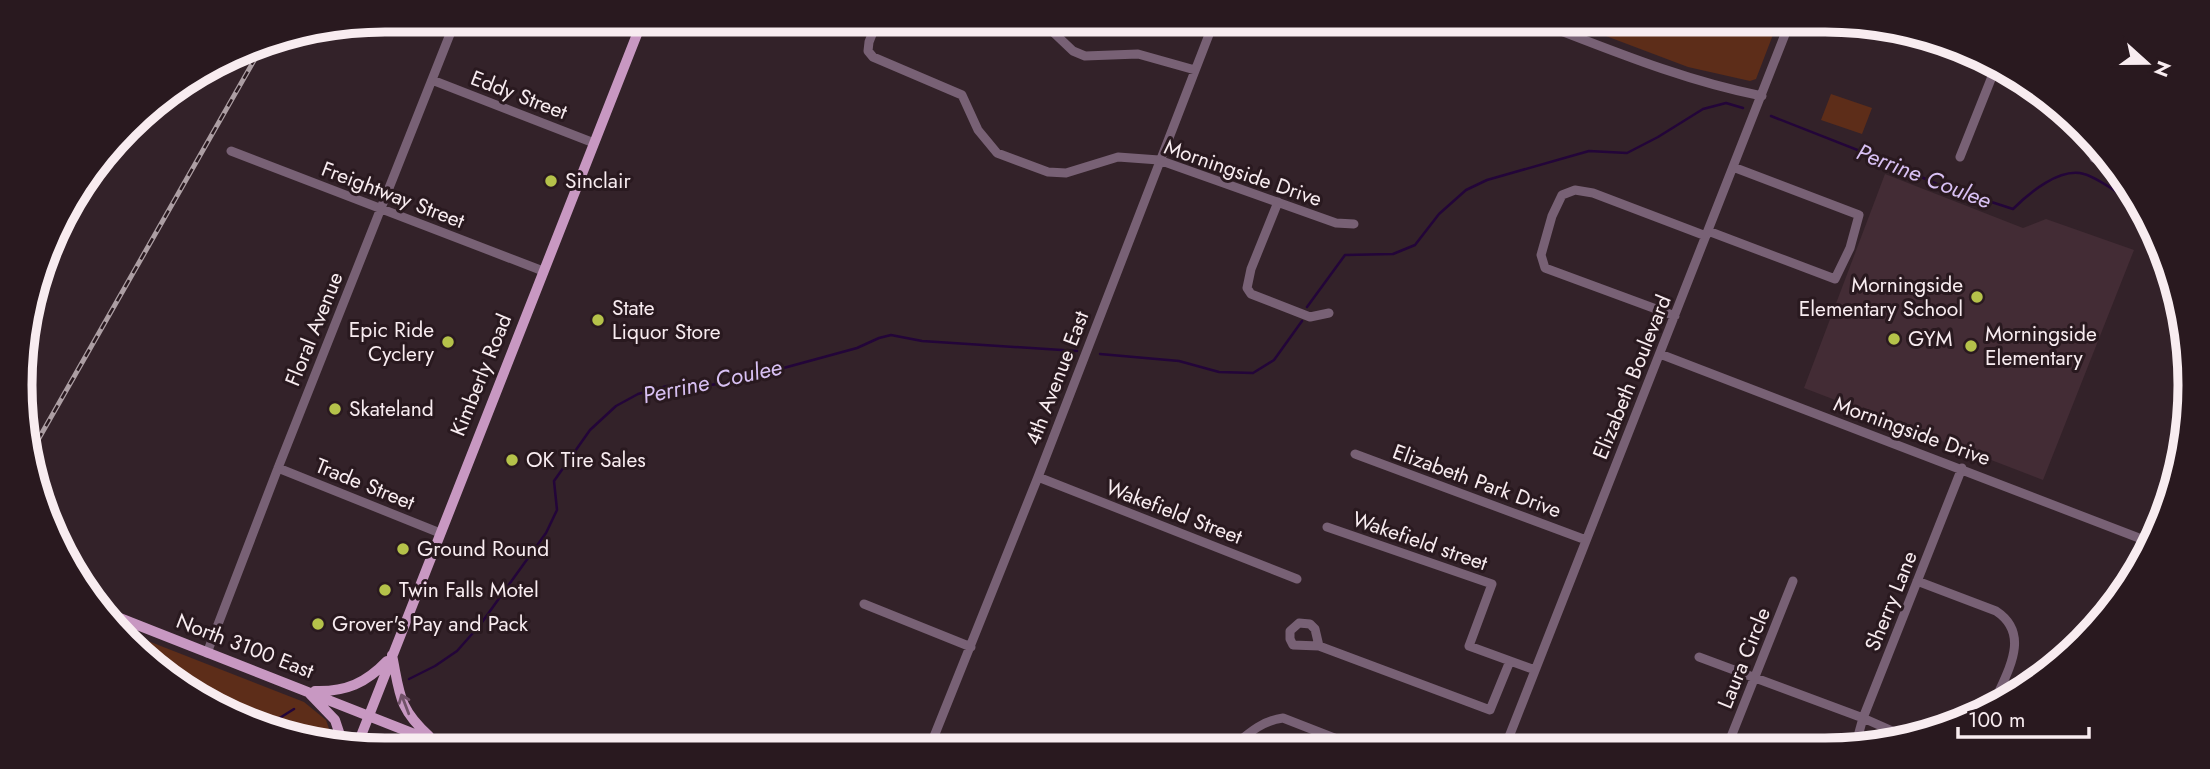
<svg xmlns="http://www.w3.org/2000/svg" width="2210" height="769" viewBox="0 0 2210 769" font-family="Jost,sans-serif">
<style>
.built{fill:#432c35}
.green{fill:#5d2d19}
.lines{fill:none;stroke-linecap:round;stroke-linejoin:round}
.stream{stroke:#230539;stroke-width:2.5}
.minor{stroke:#786175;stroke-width:9}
.major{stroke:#c898c2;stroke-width:10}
.rail-casing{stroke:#ac9ea3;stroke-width:5}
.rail{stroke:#29191f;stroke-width:2.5;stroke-dasharray:8;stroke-linecap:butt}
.oneway{stroke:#715268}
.poi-dot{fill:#b5c24a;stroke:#29191f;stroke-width:2.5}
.labels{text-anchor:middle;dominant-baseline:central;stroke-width:6;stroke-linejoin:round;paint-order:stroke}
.street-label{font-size:21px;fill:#f8ecf0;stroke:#29191f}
.poi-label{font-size:21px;fill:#f8ecf0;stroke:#29191f;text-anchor:start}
.water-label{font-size:23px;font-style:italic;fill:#d8c0f3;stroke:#29191f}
.rim{fill:none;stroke:#f8ecf0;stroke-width:9}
</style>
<rect width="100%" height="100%" fill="#332229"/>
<path class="built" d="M 1885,174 L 2023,228 L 2046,219 L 2134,250 L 2043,480 L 1804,388 Z"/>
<path class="green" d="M 1561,19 L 1779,19 L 1756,79 L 1750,81 L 1688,67 Z
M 1831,94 L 1872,108 L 1862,134 L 1821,120 Z
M 125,632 L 304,702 L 326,720 L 334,743 L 290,737 L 181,688 Z"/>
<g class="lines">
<path class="stream" d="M 1771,116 L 1888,162 L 1939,185 L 2013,209 C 2029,193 2060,167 2084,174 C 2100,178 2129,201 2145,211
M 1307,307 L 1345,255 L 1393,254 L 1415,245 L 1439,214 L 1466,190 L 1487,180 L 1589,151 L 1627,153 L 1658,137 L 1703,109 L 1726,103 L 1743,108
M 1100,354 L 1179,361 L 1219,372 L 1253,373 L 1274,360 L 1302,321
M 409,679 L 435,666 L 457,651 L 480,625 L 546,533 L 557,510 L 554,481 L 590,430 L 616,406 L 638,394 L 667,386 L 691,388 L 736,381 L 857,348 L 879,338 L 891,335 L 922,341 L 1077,351
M 268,727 L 270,724 L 294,709"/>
<path class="minor" d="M 878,19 L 869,42 L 868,51 L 873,57 L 962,95 L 978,130 L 997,153 L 1048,172 L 1066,173 L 1118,157 L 1159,160 L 1336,223 L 1354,224
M 1530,19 C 1606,48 1681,80 1762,96
M 1053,32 L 1073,51 L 1085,56 L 1138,54 L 1195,70
M 432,80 L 594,143
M 231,151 L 543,271
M 1960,157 L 1995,69
M 2094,158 L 2097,151
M 1278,202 L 1251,269 L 1247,288 L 1251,294 L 1310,317 L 1329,313
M 1708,231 L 1835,279 L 1850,248 L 1859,215 L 1733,167
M 1675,316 L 1545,268 L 1541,255 L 1552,216 L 1562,195 L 1575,190 L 1593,193 L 1706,236
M 1660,354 L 2152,543
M 1355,454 L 1586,540
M 278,468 L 440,533
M 1038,477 L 1297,579
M 1327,527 L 1492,584 L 1469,646 L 1535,670
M 1917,581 L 1996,611 C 2034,636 2004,676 1991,710
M 864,604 L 971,647
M 1319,646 L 1315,629 L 1310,624 L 1299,623 L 1290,631 L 1290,639 L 1293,645 L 1319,646 L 1490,710 L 1510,661
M 207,653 L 278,468 L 456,19
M 1699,657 L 1863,718 L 1906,737
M 1505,747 L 1791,19
M 1727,747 L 1793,581
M 1855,747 L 1863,718 L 1962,468
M 1231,748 C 1248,734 1261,721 1283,718 L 1360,748
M 929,749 L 1038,477 L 1215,19"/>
<path class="major" d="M 107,613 L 455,750
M 392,655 C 400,694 398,708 429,736
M 315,691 C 346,692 366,683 387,661
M 310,694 L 335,720 L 343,744
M 357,746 L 643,19
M 382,749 L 389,746 L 430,742"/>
<defs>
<path id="rail" d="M 30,454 L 264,43"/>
</defs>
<use href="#rail" class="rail-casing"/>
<use href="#rail" class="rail"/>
</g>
<defs><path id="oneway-shaft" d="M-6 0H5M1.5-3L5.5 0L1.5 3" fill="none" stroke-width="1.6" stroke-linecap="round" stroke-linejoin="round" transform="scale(1.75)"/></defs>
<use class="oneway" href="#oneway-shaft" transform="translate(405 704) rotate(-111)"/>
<g class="poi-dot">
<circle cx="551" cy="181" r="7"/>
<circle cx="1977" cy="297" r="7"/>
<circle cx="598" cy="320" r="7"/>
<circle cx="1894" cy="339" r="7"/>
<circle cx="448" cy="342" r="7"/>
<circle cx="1971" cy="346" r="7"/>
<circle cx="335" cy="409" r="7"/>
<circle cx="512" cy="460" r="7"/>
<circle cx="403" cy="549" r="7"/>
<circle cx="385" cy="590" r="7"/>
<circle cx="318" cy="624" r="7"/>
</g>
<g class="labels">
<g class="street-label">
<text transform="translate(519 95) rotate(21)">Eddy Street</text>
<text transform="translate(1243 173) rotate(19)">Morningside Drive</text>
<text transform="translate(393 195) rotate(21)">Freightway Street</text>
<text transform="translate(314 329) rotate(-68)">Floral Avenue</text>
<text transform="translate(481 375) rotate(-68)">Kimberly Road</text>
<text transform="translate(1632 377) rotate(-68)">Elizabeth Boulevard</text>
<text transform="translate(1057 378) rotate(-69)">4th Avenue East</text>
<text transform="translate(1912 431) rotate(20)">Morningside Drive</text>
<text transform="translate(1477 481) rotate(20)">Elizabeth Park Drive</text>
<text transform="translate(365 484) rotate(22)">Trade Street</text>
<text transform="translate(1174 512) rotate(21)">Wakefield Street</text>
<text transform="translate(1420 541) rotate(19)">Wakefield street</text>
<text transform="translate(1891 601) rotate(-68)">Sherry Lane</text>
<text transform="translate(245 646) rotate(21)">North 3100 East</text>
<text transform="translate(1744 658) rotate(-68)">Laura Circle</text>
</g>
<g class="poi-label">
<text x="565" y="181">Sinclair</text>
<text x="1963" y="285" text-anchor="end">Morningside<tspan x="1963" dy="24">Elementary School</tspan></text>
<text x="612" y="308">State<tspan x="612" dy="24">Liquor Store</tspan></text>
<text x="434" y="330" text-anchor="end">Epic Ride<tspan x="434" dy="24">Cyclery</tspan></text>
<text x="1985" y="334">Morningside<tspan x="1985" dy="24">Elementary</tspan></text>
<text x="1908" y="339">GYM</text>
<text x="349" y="409">Skateland</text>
<text x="526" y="460">OK Tire Sales</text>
<text x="417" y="549">Ground Round</text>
<text x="399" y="590">Twin Falls Motel</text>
<text x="332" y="624">Grover's Pay and Pack</text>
</g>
<g class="water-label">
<text transform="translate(1924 176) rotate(21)">Perrine Coulee</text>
<text transform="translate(712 381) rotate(-12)">Perrine Coulee</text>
</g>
</g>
<path d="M0 0H2210V769H0ZM385 32H1825A353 353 0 0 1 2178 385V385A353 353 0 0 1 1825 738H385A353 353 0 0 1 32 385V385A353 353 0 0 1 385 32Z" fill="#29191f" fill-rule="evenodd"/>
<path class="rim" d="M385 32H1825A353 353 0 0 1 2178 385V385A353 353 0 0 1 1825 738H385A353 353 0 0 1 32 385V385A353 353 0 0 1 385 32Z"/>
<g transform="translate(2147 63) rotate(111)" stroke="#29191f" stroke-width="5" paint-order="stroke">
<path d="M0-5L12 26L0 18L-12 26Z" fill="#f8ecf0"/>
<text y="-10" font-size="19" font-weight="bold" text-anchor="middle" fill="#f8ecf0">N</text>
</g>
<path d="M1958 727v10h131v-10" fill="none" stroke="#f8ecf0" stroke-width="3.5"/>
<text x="1968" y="727" font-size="21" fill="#f8ecf0" stroke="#29191f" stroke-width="5" paint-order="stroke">100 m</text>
</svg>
